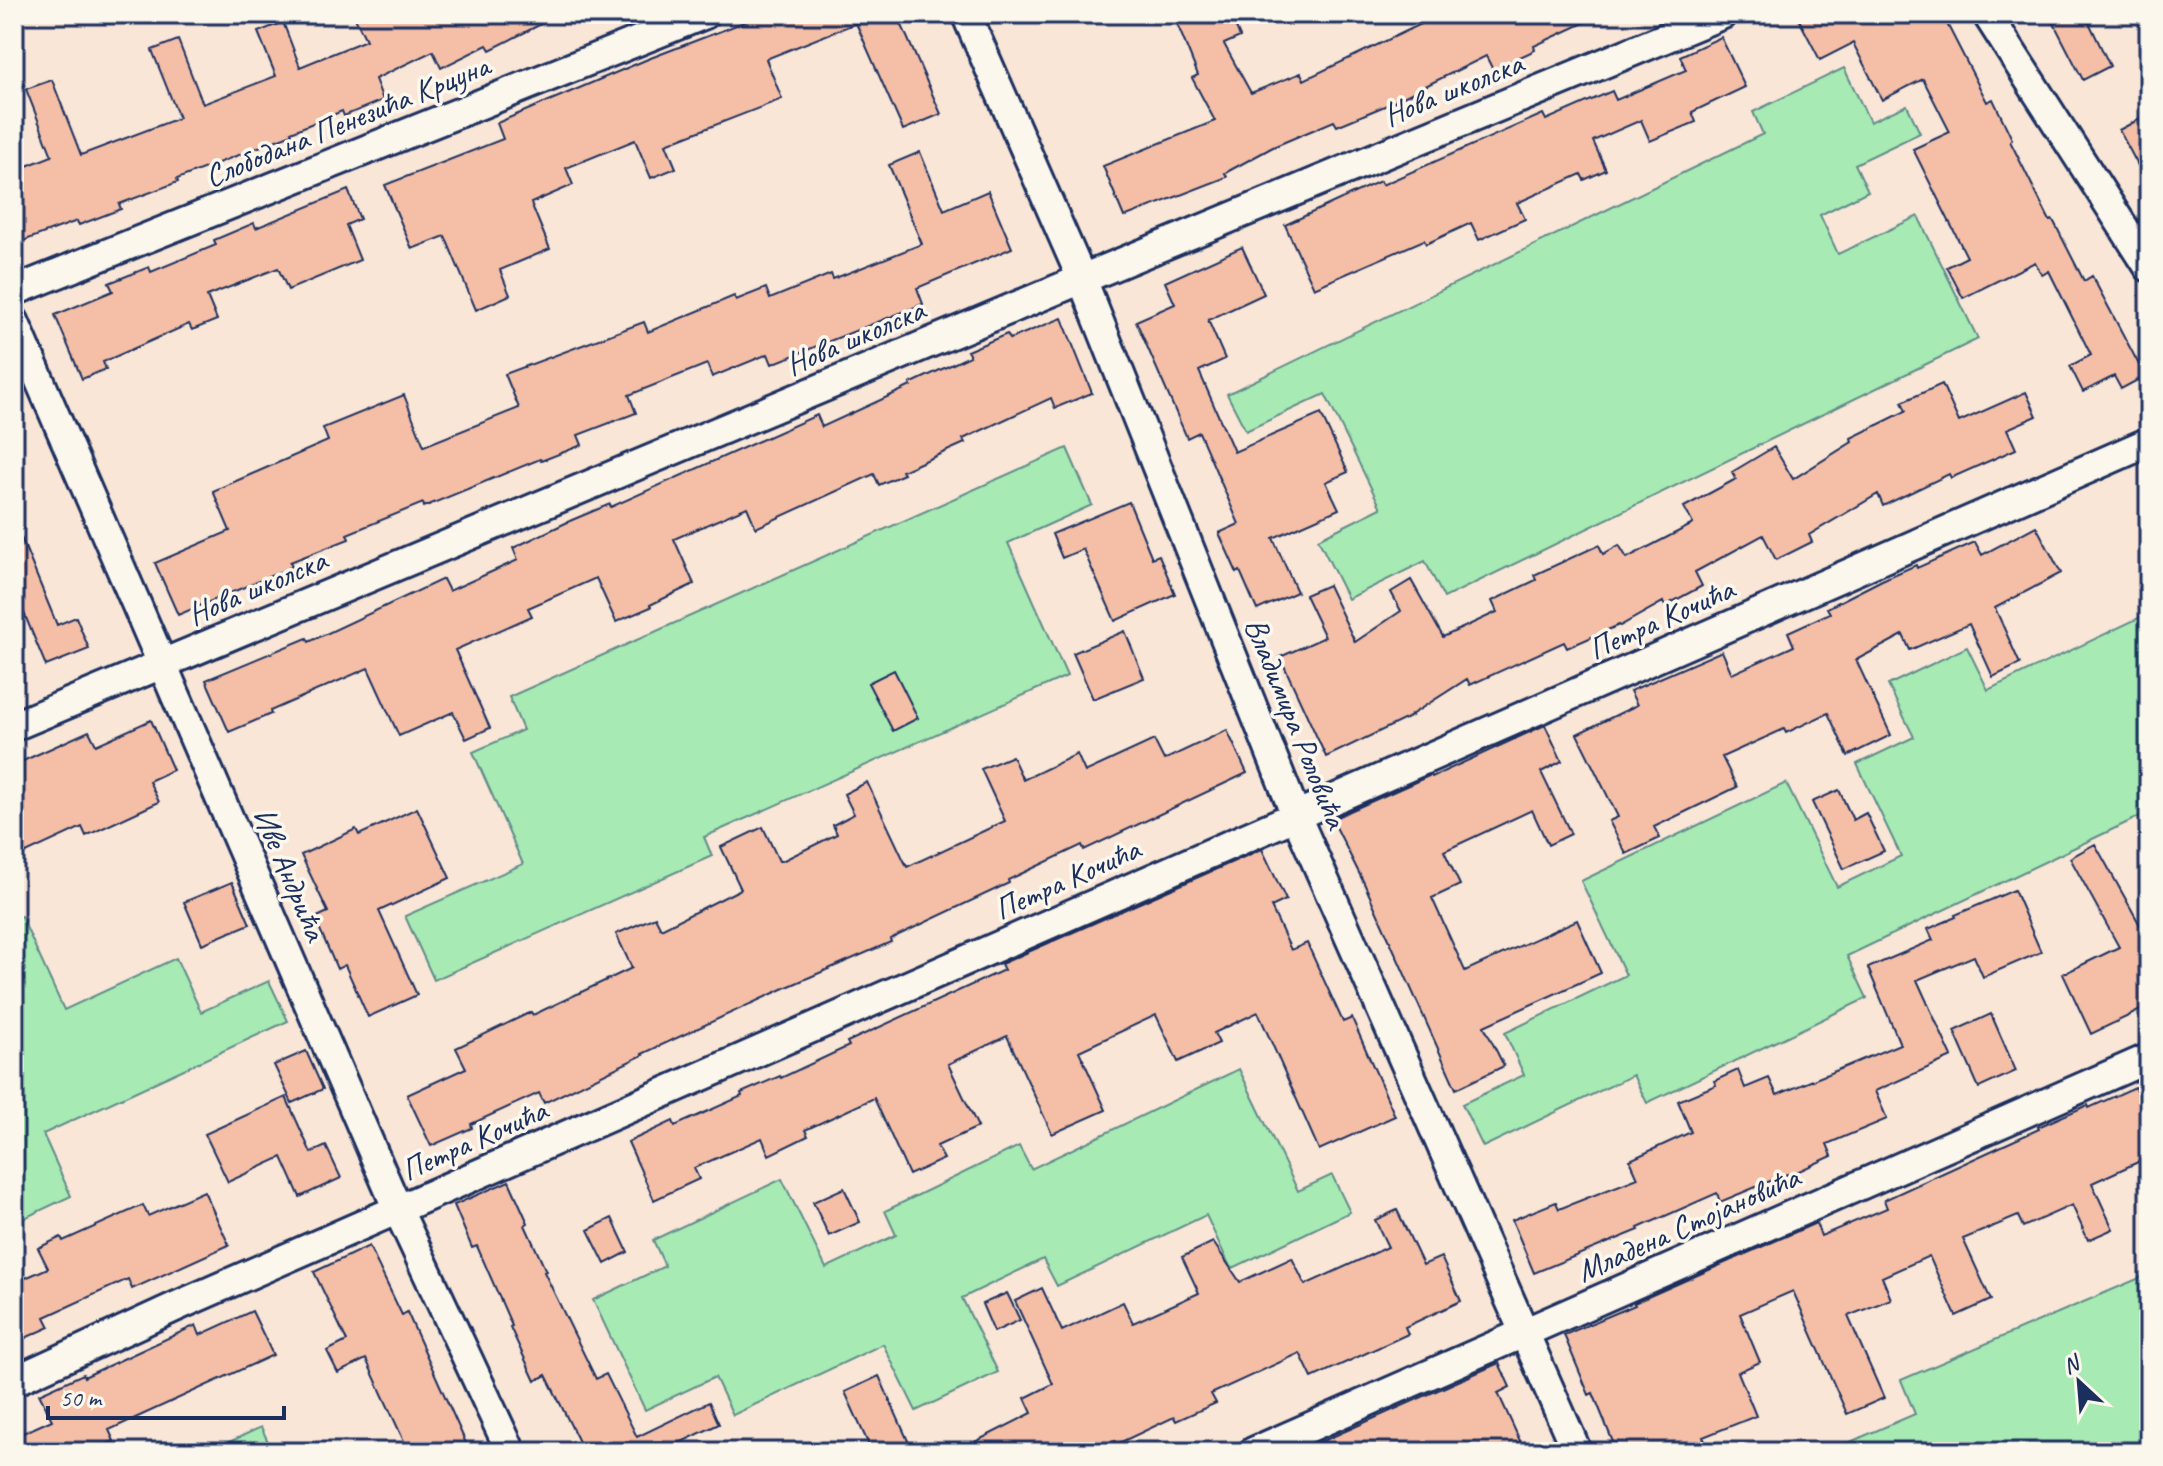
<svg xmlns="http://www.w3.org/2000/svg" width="2163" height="1466" viewBox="0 0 2163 1466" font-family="Caveat,sans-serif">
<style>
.green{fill:#a7eab4;stroke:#618c89;stroke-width:2}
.building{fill:#f5bfa7;stroke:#1b2f5e;stroke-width:2}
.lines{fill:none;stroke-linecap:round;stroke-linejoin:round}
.street-casing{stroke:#1b2f5e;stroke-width:34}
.street{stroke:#fbf7ec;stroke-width:28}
.labels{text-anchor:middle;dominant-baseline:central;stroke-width:7;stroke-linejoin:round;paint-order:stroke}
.street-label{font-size:32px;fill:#1b2f5e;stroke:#fbf7ec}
</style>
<rect width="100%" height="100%" fill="#f9e6d7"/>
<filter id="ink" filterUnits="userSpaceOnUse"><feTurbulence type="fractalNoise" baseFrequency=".0125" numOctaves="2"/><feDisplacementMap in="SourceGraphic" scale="16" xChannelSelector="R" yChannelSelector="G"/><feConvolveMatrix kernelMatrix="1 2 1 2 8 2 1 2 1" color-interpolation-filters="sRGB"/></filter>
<g filter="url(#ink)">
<path class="green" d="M 1844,68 L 1870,122 L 1907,105 L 1920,133 L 1855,164 L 1868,191 L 1820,215 L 1838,254 L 1918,216 L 1978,339 L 1444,598 L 1425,561 L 1348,599 L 1318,539 L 1381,508 L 1325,394 L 1246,431 L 1227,394 L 1763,134 L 1753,112 Z
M 1067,448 L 1092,505 L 1008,543 L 1067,676 L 704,837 L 712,856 L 434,980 L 405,916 L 523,864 L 473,752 L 523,730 L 509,697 Z
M 2149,613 L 2149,812 L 1847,956 L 1867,998 L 1647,1103 L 1633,1075 L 1483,1147 L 1462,1104 L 1524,1075 L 1505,1033 L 1626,975 L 1581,881 L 1786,783 L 1837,887 L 1901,856 L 1857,764 L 1914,737 L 1888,685 L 1967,647 L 1988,690 Z
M 21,916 L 64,1010 L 176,958 L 201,1012 L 269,981 L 288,1021 L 43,1134 L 71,1196 L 14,1223 L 14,919 Z
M 1239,1069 L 1298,1191 L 1332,1175 L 1350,1212 L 1231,1269 L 1206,1215 L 1057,1286 L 1043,1259 L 962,1298 L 998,1372 L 916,1411 L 883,1344 L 733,1415 L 715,1377 L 645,1410 L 593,1300 L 665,1266 L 653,1240 L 782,1179 L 826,1268 L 896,1235 L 885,1211 L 1019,1146 L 1031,1169 Z
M 2149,1274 L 2149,1452 L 1827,1452 L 1915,1414 L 1901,1380 Z
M 261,1427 L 273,1452 L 208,1452 Z"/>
<path class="building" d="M 353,14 L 561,14 L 490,50 L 487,45 L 441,68 L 433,51 L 375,79 L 383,100 L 344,116 L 342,111 L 291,132 L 292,134 L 177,179 L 178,182 L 119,204 L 121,209 L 79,225 L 77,221 L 23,241 L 14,217 L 14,171 L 52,156 L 26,89 L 52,80 L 81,155 L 179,118 L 152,50 L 178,40 L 203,104 L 276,76 L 258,32 L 283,22 L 300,67 L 366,40 Z
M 765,14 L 897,14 L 941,114 L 903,130 L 856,23 L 766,59 L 782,99 L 666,144 L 676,168 L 651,178 L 635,140 L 566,168 L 573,185 L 531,203 L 550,249 L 500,270 L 510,295 L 476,310 L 445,236 L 412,249 L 385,185 L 503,139 L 497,123 L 648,59 Z
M 1192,14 L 1230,14 L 1240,37 L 1224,44 L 1251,93 L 1301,73 L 1304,80 L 1442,14 L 1603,14 L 1534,46 L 1535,50 L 1493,70 L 1486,56 L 1387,105 L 1337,126 L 1334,121 L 1273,147 L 1225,173 L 1227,177 L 1124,217 L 1103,166 L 1215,121 L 1192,78 L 1198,75 L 1176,21 Z
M 1796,14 L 1942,14 L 1987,102 L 1993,99 L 2012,139 L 2010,141 L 2050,221 L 2053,220 L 2084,281 L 2092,276 L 2145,376 L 2121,389 L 2114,376 L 2083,392 L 2070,366 L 2091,355 L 2049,271 L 2042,275 L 2035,262 L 1963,298 L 1947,267 L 1967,257 L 1913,149 L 1950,132 L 1923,79 L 1882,100 L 1853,43 L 1820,60 Z
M 2049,14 L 2085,14 L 2110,66 L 2083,80 Z
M 1721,37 L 1745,87 L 1692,112 L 1696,122 L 1650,141 L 1641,120 L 1593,141 L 1606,170 L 1584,180 L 1581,174 L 1517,203 L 1525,219 L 1479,240 L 1471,223 L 1426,244 L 1424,240 L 1314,288 L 1285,225 L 1380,181 L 1382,185 L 1543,114 L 1546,120 L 1612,91 L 1616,100 L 1686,70 L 1680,56 Z
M 2149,114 L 2149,186 L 2119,130 Z
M 920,152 L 944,210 L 988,191 L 1012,248 L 917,288 L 923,304 L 772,364 L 768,354 L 712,377 L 707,364 L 629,395 L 636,413 L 578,435 L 582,445 L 541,461 L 540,459 L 424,507 L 423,503 L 347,534 L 349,539 L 290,562 L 292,567 L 178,615 L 155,563 L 230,531 L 213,491 L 328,441 L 323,428 L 404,395 L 424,446 L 519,408 L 505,374 L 644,322 L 648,332 L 734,296 L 736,300 L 766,288 L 770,299 L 831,274 L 833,279 L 922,244 L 889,165 Z
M 348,190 L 360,219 L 346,225 L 360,260 L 288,290 L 278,268 L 207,296 L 217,320 L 192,330 L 189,324 L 103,362 L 106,369 L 82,379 L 55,315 L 113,291 L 109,283 L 149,267 L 151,272 L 216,245 L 214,240 L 254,223 L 256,228 Z
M 1242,247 L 1264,294 L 1208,320 L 1225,359 L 1199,371 L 1234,452 L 1321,414 L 1348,472 L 1326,482 L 1339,509 L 1273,538 L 1297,592 L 1257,610 L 1240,571 L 1237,573 L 1219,533 L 1239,524 L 1199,432 L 1187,438 L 1136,321 L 1175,304 L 1165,282 Z
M 1062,318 L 1092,393 L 1055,408 L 1051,398 L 963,439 L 965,443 L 902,471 L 904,474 L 879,485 L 874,474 L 756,528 L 747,507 L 674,539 L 694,584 L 650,605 L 651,607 L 616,622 L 596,578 L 528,608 L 532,616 L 455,650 L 490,728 L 466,739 L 453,712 L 399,736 L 368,668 L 270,711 L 271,714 L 229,732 L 206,680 L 307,638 L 309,642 L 443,579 L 449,591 L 518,560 L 513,548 L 572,520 L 610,504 L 611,507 L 817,415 L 822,427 L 911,386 L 910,384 L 970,356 L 967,351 L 1007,334 L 1010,339 Z
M 1942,384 L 1959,422 L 2026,392 L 2037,416 L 2007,429 L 2016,449 L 1951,478 L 1949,474 L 1883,506 L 1878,494 L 1809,535 L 1812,542 L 1776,560 L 1763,535 L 1695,572 L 1702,586 L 1665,606 L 1663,602 L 1620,626 L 1619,625 L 1567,648 L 1564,642 L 1470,685 L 1467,679 L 1411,715 L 1412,716 L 1326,757 L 1280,657 L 1325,637 L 1305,595 L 1328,585 L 1355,642 L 1401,611 L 1391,592 L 1411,580 L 1443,637 L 1497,612 L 1492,601 L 1536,580 L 1534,575 L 1599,545 L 1603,554 L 1619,545 L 1627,558 L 1693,524 L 1684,507 L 1736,479 L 1732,472 L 1774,447 L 1793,479 L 1852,442 L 1851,438 L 1906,411 L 1902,402 Z
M 1129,502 L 1152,558 L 1159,555 L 1175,594 L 1115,621 L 1083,549 L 1062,558 L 1052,534 Z
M 15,523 L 57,625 L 76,617 L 89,649 L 46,666 L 14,589 Z
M 2036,526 L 2061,573 L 1995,608 L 2020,664 L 1993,677 L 1969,624 L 1910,650 L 1903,635 L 1856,660 L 1891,735 L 1848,756 L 1828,713 L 1786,733 L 1784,729 L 1722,757 L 1737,787 L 1654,827 L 1660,838 L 1626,854 L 1609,821 L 1618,817 L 1577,734 L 1637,705 L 1630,691 L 1722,651 L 1732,674 L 1794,646 L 1788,632 L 1830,613 L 1827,608 L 1882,580 L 1916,565 L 1917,568 L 1975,542 L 1982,555 Z
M 1125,631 L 1144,678 L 1093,699 L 1073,653 Z
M 894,670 L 918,718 L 893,731 L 868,683 Z
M 151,720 L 173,770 L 149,781 L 159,802 L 86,836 L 82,827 L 24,854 L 14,832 L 14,765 L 89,731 L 96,745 Z
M 1545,725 L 1562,761 L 1541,772 L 1571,834 L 1548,845 L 1532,810 L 1444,851 L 1460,885 L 1432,898 L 1465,971 L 1577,920 L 1601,973 L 1484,1026 L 1504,1066 L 1456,1089 L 1364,883 L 1332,819 L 1431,775 L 1432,777 Z
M 1227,730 L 1247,773 L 1084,850 L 1082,845 L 1008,880 L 1009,883 L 890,939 L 891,942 L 787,987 L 642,1054 L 643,1055 L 544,1103 L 539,1093 L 471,1124 L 472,1128 L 431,1146 L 407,1095 L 466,1068 L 456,1048 L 531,1012 L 533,1015 L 632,968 L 616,934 L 655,917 L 661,929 L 741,889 L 721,847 L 763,827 L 779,861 L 782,861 L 837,834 L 833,825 L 854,814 L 844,794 L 867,782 L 907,867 L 1005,821 L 981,769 L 1012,756 L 1023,780 L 1077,754 L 1085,772 L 1154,740 L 1164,760 Z
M 1839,790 L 1853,820 L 1866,813 L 1884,851 L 1844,869 L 1812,802 Z
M 417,808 L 450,878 L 379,911 L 417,995 L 368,1017 L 345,965 L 337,969 L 315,918 L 328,912 L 301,855 L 356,829 L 359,835 Z
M 2095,844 L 2149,941 L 2149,1006 L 2091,1034 L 2063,974 L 2119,947 L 2070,858 Z
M 1262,849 L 1286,900 L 1271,907 L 1291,950 L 1307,943 L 1343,1022 L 1352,1018 L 1395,1116 L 1319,1150 L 1258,1012 L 1214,1033 L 1219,1043 L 1178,1062 L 1156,1015 L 1079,1051 L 1106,1110 L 1052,1134 L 1007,1036 L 948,1064 L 978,1127 L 937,1146 L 944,1159 L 909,1175 L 874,1098 L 805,1130 L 808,1136 L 769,1155 L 762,1138 L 694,1168 L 699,1179 L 654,1200 L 628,1142 L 673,1121 L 675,1126 L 742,1096 L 741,1093 L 780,1076 L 781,1078 L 849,1046 L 847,1042 L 1004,970 L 1001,964 Z
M 232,882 L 250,924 L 202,944 L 184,902 Z
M 2014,890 L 2041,952 L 1983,977 L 1974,956 L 1917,980 L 1952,1057 L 1875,1091 L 1887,1119 L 1827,1144 L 1832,1156 L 1788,1176 L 1787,1174 L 1720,1202 L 1717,1193 L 1638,1228 L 1639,1230 L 1534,1273 L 1512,1220 L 1556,1202 L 1559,1209 L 1638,1178 L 1630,1160 L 1691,1132 L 1678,1101 L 1716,1085 L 1714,1081 L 1738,1070 L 1745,1088 L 1769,1078 L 1777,1095 L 1900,1044 L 1868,968 L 1933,940 L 1928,929 L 1956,917 L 1955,915 Z
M 1991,1014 L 2016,1071 L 1979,1088 L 1954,1031 Z
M 306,1051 L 323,1089 L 292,1103 L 274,1065 Z
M 2135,1087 L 2141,1101 L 2149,1097 L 2149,1157 L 2092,1183 L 2113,1229 L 2088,1240 L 2072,1205 L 2023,1227 L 2018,1216 L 1963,1239 L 1991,1300 L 1956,1316 L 1929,1256 L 1882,1277 L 1891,1299 L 1848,1316 L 1884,1398 L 1847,1414 L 1793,1291 L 1740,1314 L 1760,1362 L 1738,1372 L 1756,1416 L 1703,1437 L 1710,1452 L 1617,1452 L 1593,1393 L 1589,1395 L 1564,1335 L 1635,1305 L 1634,1303 L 1816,1223 L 1821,1236 L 1887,1208 L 1884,1200 L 2039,1129 L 2038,1127 L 2088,1105 L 2089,1108 Z
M 286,1097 L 311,1153 L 326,1146 L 341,1178 L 300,1197 L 282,1157 L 228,1182 L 205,1134 Z
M 509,1181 L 528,1223 L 525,1225 L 546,1271 L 544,1272 L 596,1379 L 606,1374 L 637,1437 L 709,1402 L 719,1424 L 661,1452 L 584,1452 L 546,1375 L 535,1381 L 510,1327 L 512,1326 L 477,1246 L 472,1248 L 454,1205 Z
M 844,1188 L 860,1222 L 829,1236 L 813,1202 Z
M 204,1191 L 229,1245 L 132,1289 L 128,1279 L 45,1317 L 50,1327 L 14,1343 L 14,1283 L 48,1268 L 38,1248 L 61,1237 L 63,1241 L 143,1205 L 148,1216 Z
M 1397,1210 L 1423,1265 L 1441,1257 L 1461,1301 L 1405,1327 L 1408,1334 L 1312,1378 L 1300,1353 L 1211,1394 L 1216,1403 L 1176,1421 L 1174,1417 L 1117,1444 L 1115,1441 L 1094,1452 L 955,1452 L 1032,1413 L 1025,1398 L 1053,1384 L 1015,1301 L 1042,1288 L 1062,1331 L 1123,1302 L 1133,1323 L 1199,1293 L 1182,1257 L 1213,1242 L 1240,1282 L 1292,1258 L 1305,1285 L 1388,1247 L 1375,1220 Z
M 612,1218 L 628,1252 L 605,1264 L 588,1230 Z
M 369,1246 L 402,1315 L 407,1312 L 470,1452 L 409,1452 L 366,1359 L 338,1373 L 327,1351 L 347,1341 L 314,1272 Z
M 1007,1293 L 1020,1320 L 994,1332 L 982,1304 Z
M 252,1311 L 273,1355 L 109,1430 L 114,1441 L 89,1452 L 14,1452 L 14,1437 L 52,1420 L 39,1394 L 83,1374 L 84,1377 L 196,1325 L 200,1335 Z
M 1499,1363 L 1510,1387 L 1498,1393 L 1521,1443 L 1502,1452 L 1298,1452 Z
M 879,1376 L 913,1452 L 872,1452 L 845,1392 Z"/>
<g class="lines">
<defs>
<path id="street" d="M 966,14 L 1082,279 L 1296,816 L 1577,1452
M 1987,14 L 2149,267
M 14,291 L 705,14
M 14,321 L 398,1210 L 511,1452
M 14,726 L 1082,279 L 1723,14
M 14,1381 L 177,1306 L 2149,442
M 1253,1452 L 2149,1058"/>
</defs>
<use href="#street" class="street-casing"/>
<use href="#street" class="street"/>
</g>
</g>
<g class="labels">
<g class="street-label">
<text transform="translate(1453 89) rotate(-22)">Нова школска</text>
<text transform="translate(347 121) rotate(-22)">Слободана Пенезића Крцуна</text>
<text transform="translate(855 337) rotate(-23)">Нова школска</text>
<text transform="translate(257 587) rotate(-23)">Нова школска</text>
<text transform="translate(1661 619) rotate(-24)">Петра Кочића</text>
<text transform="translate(1296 723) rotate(68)">Владимира Роловића</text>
<text transform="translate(290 874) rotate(67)">Иве Андрића</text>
<text transform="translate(1067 879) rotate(-24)">Петра Кочића</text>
<text transform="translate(474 1140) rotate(-24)">Петра Кочића</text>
<text transform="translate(1688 1224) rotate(-24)">Младена Стојановића</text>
</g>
</g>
<rect width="2163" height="1466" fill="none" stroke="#fbf7ec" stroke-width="48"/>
<rect x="24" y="24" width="2115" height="1418" fill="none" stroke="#1b2f5e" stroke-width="3" filter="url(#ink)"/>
<g transform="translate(2079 1382) rotate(334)" stroke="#fbf7ec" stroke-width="6" paint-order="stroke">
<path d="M0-6L14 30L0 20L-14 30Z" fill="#1b2f5e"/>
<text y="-12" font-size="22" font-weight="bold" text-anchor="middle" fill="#1b2f5e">N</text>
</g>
<path d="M48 1406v12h236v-12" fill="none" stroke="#1b2f5e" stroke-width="4"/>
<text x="60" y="1406" font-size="24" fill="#1b2f5e" stroke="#fbf7ec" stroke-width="6" paint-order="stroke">50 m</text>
</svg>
